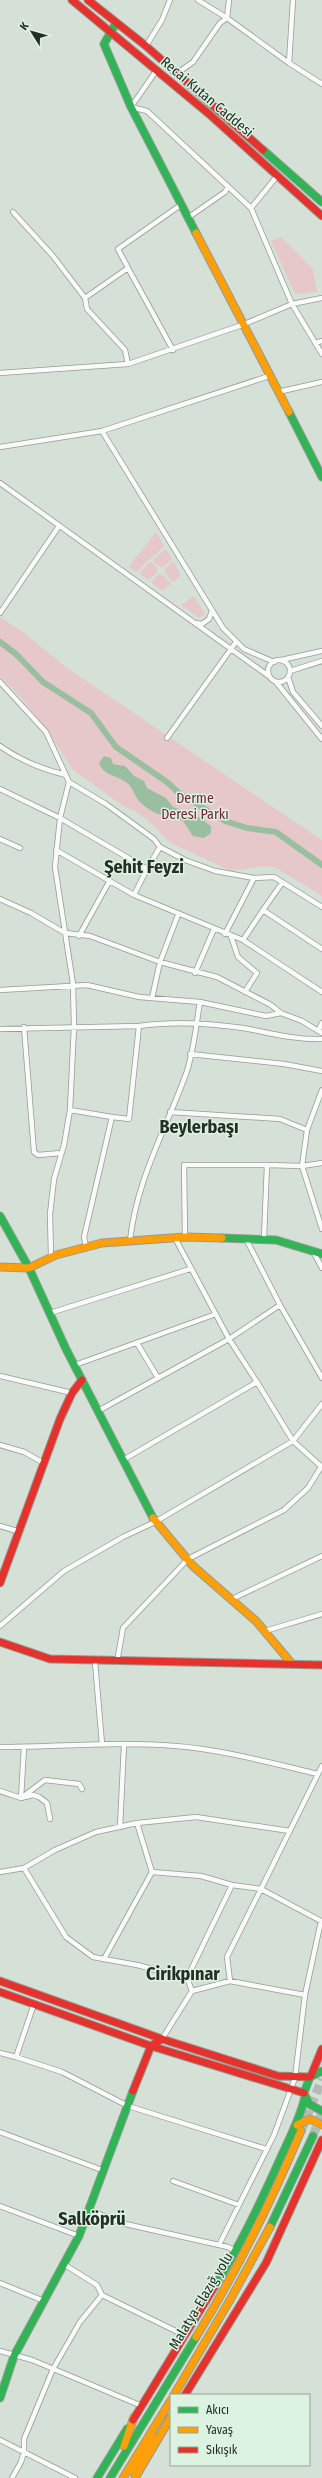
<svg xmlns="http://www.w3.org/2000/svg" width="322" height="2478" viewBox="0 0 322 2478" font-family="'Fira Sans Condensed',sans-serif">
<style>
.green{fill:#e6c8ca}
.water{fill:#99bfa0}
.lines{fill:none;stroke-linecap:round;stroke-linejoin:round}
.canal{stroke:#99bfa0;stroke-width:6}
.highway-tunnel{stroke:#b2bcb4;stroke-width:9;stroke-dasharray:9 4.5;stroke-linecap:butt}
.street-casing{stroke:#939c94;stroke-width:6}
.fast-casing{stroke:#939c94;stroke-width:9}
.slow-casing{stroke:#939c94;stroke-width:9}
.jam-casing{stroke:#939c94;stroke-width:9}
.street{stroke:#f9faf9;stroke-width:4.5}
.fast{stroke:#30b455;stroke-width:7}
.slow{stroke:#ff9f0a;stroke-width:7}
.jam{stroke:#e5322d;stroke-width:7}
.labels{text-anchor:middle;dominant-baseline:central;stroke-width:3;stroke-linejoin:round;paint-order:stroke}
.street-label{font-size:14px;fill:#252d27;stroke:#ddf3e1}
.park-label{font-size:14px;fill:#71243a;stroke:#ddf3e1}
.district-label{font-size:18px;font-weight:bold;fill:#252d27;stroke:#ddf3e1}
</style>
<rect width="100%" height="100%" fill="#d5e0d7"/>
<path class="green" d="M 281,237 L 313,269 L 317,292 L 295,294 L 271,241 Z
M 156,532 L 164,546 L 136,572 L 129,566 Z
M 166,549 L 172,559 L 163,567 L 158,566 L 153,560 Z
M 151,561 L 157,568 L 157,573 L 148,580 L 139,573 Z
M 173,561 L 181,575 L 173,582 L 165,573 L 165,569 Z
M 158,575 L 163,575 L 171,584 L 162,591 L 151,582 Z
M 194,596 L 205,614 L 199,618 L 181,605 Z
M 0,617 L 23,632 L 67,668 L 322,840 L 322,896 L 276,868 L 264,866 L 231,871 L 169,842 L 151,823 L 135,811 L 123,806 L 73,770 L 46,729 L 19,695 L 0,677 Z"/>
<path class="water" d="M 104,756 L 111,758 L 113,764 L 125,766 L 134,776 L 144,781 L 147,788 L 166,798 L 173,807 L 194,814 L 211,826 L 211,833 L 204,838 L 193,836 L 183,821 C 167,816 153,815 141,803 C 134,797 134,788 126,782 C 116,775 104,776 99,763 Z"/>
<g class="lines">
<path class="canal" d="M 0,642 L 16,654 L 43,682 L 91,713 L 116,747 L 167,782 L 180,794 L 225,821 L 247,828 L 276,832 L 322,865"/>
<path class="highway-tunnel" d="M 301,2131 L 322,2079
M 313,2136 L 322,2112"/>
<defs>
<path id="street" d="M 229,0 L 227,18 L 289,63 L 322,84
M 146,46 L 162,20 L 170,0
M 289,63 L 293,0
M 156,71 L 131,107 L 147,111 L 251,208 L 292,304 L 322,354
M 176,74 L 193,62 L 220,23 L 227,18 L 198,0
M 251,208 L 278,175
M 13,212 L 53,256 L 85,298 L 87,309 L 125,350 L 128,364
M 189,217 L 225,192 L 228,187
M 128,268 L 173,350
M 85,298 L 128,268 L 118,249 L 182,204
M 315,343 L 322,341
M 0,373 L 128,364 L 242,325 L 292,304 L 322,298
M 278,392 L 322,382
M 102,431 L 223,628 L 244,649 L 274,662
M 0,447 L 102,431 L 269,376
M 0,483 L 270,677
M 0,613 L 59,526
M 195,623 L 202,624 L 209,619 L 212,611
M 281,660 L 322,651
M268 671a11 11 0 1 1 22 0a11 11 0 1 1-22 0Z
M 290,671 L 322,661
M 288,677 L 293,692 L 322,726
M 0,682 L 46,732 L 69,782 L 106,804 L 154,839 L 160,847 L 185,860 L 215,871 L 254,878 L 274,877 L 322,907
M 276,682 L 322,739
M 167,738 L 236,642
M 0,746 C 21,761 41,769 66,775
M 0,789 L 60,818 L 147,869 L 160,847
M 0,839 L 20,848
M 56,850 L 134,895
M 147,869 L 134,895 L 243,940 L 322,992
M 282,883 L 263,910 L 322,949
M 0,899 L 31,913 L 65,933 L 90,936 L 160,962 L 217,977 L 271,1005 L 281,1013
M 225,934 L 254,878
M 79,936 L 109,882
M 231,936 L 238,957 L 257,973 L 245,992
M 243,940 L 263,910
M 195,973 L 214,929
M 0,990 L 87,985 L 139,997 L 200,1002 L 266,1016 L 281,1013 L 302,1021 L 322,1033
M 152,998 L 160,962 L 178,915
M 24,1027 L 34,1152 L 38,1155 L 61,1153
M 0,1029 L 139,1026 C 174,1021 208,1023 243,1028 C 270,1033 295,1040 322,1039
M 318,1031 L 322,1023
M 190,1054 L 284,1064 L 322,1071
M 70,1110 L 112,1117
M 170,1112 L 280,1119 L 307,1130 L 322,1090
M 307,1130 L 302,1166 L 322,1229
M 267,1165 L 302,1166 L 322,1163
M 185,1237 L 184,1165 L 267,1165 L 264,1238
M 175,1238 L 229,1339 L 280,1305
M 246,1239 L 280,1305 L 322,1378
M 130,1241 C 136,1181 166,1129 186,1074 C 194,1051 196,1025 200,1002
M 86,1247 L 84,1237 L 112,1117 L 129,1119 L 139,1026
M 314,1253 L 322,1268
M 51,1257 L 50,1214 L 54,1179 L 64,1145 L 70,1110 L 74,1026 L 73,984 L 55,867 L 60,818 L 69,782
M 50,1313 L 190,1269
M 137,1343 L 158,1378
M 75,1365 L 216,1314
M 0,1376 L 72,1393
M 257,1382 L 293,1441 L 322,1467
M 98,1411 L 229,1339 L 257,1382 L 123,1460
M 0,1445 L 24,1452 L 42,1462
M 0,1526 L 17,1531
M 230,1600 L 322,1556
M 0,1626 L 64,1571 L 123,1537 L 155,1522 L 293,1441 L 322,1404
M 265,1631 L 322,1614
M 95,1662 L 102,1744
M 117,1662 L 123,1628 L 188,1559 L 284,1510 L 308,1488 L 321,1467
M 0,1747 C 58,1747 117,1741 176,1746 C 224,1750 271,1763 318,1774 L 322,1766
M 0,1791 L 21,1798 L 33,1795 L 39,1797 L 47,1803 L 50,1819
M 21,1798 L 45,1780 L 79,1784 L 82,1789
M 21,1798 L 24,1747
M 137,1823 L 152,1872 L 201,1876 L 232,1885
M 120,1827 L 124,1745
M 24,1868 L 55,1850 L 96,1832 L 137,1823 L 196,1817 L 290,1831
M 0,1872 L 24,1868 L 66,1937 L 93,1957 L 137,1965 L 187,1978 L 232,1885 L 261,1889 L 318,1774
M 104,1959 L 152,1872
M 187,1978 L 192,1991
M 162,2039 L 192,1991 L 230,1981 L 305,1995
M 0,2053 L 16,2057 L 34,2004
M 16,2057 L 62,2072 L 128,2106 L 266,2149
M 0,2132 L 102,2170
M 173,2181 L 239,2205
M 0,2206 L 79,2236
M 90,2210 L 121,2223 L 228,2247 L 235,2251
M 219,2245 L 274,2135 L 295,2078 L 305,1995 L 321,1921 L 261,1889 L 227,1957 L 230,1981
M 0,2283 L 44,2301
M 102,2295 L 186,2336
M 0,2351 L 32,2360 L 142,2406
M 0,2440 L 75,2478
M 12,2478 L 21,2462 L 24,2452 L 24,2439 L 53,2369 L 80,2322 L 102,2295 L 97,2285 L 65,2265"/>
<path id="fast" d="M 116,23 L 104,44 L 131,107 L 196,233
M 263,150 L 322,202
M 289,412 L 322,477
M 0,1216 L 29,1268 L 66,1349 L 153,1518
M 222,1238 L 276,1240 L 322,1254
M 322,2071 L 310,2077 L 304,2093 L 309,2104 L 322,2111
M 270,2227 L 313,2136
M 215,2286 C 240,2246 261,2202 280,2159 C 289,2139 300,2119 305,2097
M 0,2398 L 14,2356 L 79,2236 L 133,2091
M 97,2478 L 127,2429
M 110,2478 L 196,2337"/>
<path id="slow" d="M 196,233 L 289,412
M 0,1267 L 29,1268 L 56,1255 L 102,1243 L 185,1237 L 222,1238
M 153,1518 L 193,1566 L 256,1621 L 292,1664
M 297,2125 L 310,2119 L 322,2125
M 196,2337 C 237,2271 271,2202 301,2131
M 174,2395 L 230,2300 L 270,2227
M 124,2446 L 134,2417
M 133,2472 L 151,2442 L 152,2432
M 123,2478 L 171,2400
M 135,2478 L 171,2417"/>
<path id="jam" d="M 72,0 L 209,114 L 322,216
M 88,0 L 146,46 L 263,150
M 0,1583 L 60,1419 L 72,1393 L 82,1380
M 0,1642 L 50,1659 L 322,1665
M 0,1981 L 162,2039 L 278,2076 L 310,2077
M 0,1992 L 151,2046 L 304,2093
M 311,2076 L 322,2049
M 133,2091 L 151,2046 L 162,2039
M 185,2395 L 266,2263 L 322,2140
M 133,2420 L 215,2286"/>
</defs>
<use href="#street" class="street-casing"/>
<use href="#fast" class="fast-casing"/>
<use href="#slow" class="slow-casing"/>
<use href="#jam" class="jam-casing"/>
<use href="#street" class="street"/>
<use href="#fast" class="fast"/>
<use href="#slow" class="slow"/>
<use href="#jam" class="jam"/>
</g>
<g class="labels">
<g class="street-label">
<text transform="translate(207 97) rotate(40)">Recai Kutan Caddesi</text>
<text transform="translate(201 2301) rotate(-59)">Malatya-Elazığ yolu</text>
</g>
<g class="park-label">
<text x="195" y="798">Derme<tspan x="195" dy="16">Deresi Parkı</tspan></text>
</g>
<g class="district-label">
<text x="144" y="867">Şehit Feyzi</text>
<text x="199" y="1127">Beylerbaşı</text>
<text x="183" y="1974">Cirikpınar</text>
<text x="92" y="2219">Salköprü</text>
</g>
</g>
<rect x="170" y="2394" width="140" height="72" fill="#ddf3e1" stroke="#93a497"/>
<rect x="178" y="2407" width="20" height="6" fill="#30b455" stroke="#93a497"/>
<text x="206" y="2414" font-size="12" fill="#252d27">Akıcı</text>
<rect x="178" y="2427" width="20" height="6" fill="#ff9f0a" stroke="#93a497"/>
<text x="206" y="2434" font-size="12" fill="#252d27">Yavaş</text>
<rect x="178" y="2447" width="20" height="6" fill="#e5322d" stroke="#93a497"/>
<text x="206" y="2454" font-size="12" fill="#252d27">Sıkışık</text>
<g transform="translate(32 32) rotate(307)" stroke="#ddf3e1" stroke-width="3" paint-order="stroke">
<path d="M0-3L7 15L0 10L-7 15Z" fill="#252d27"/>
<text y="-6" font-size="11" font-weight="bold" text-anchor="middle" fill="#252d27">K</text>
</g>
</svg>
